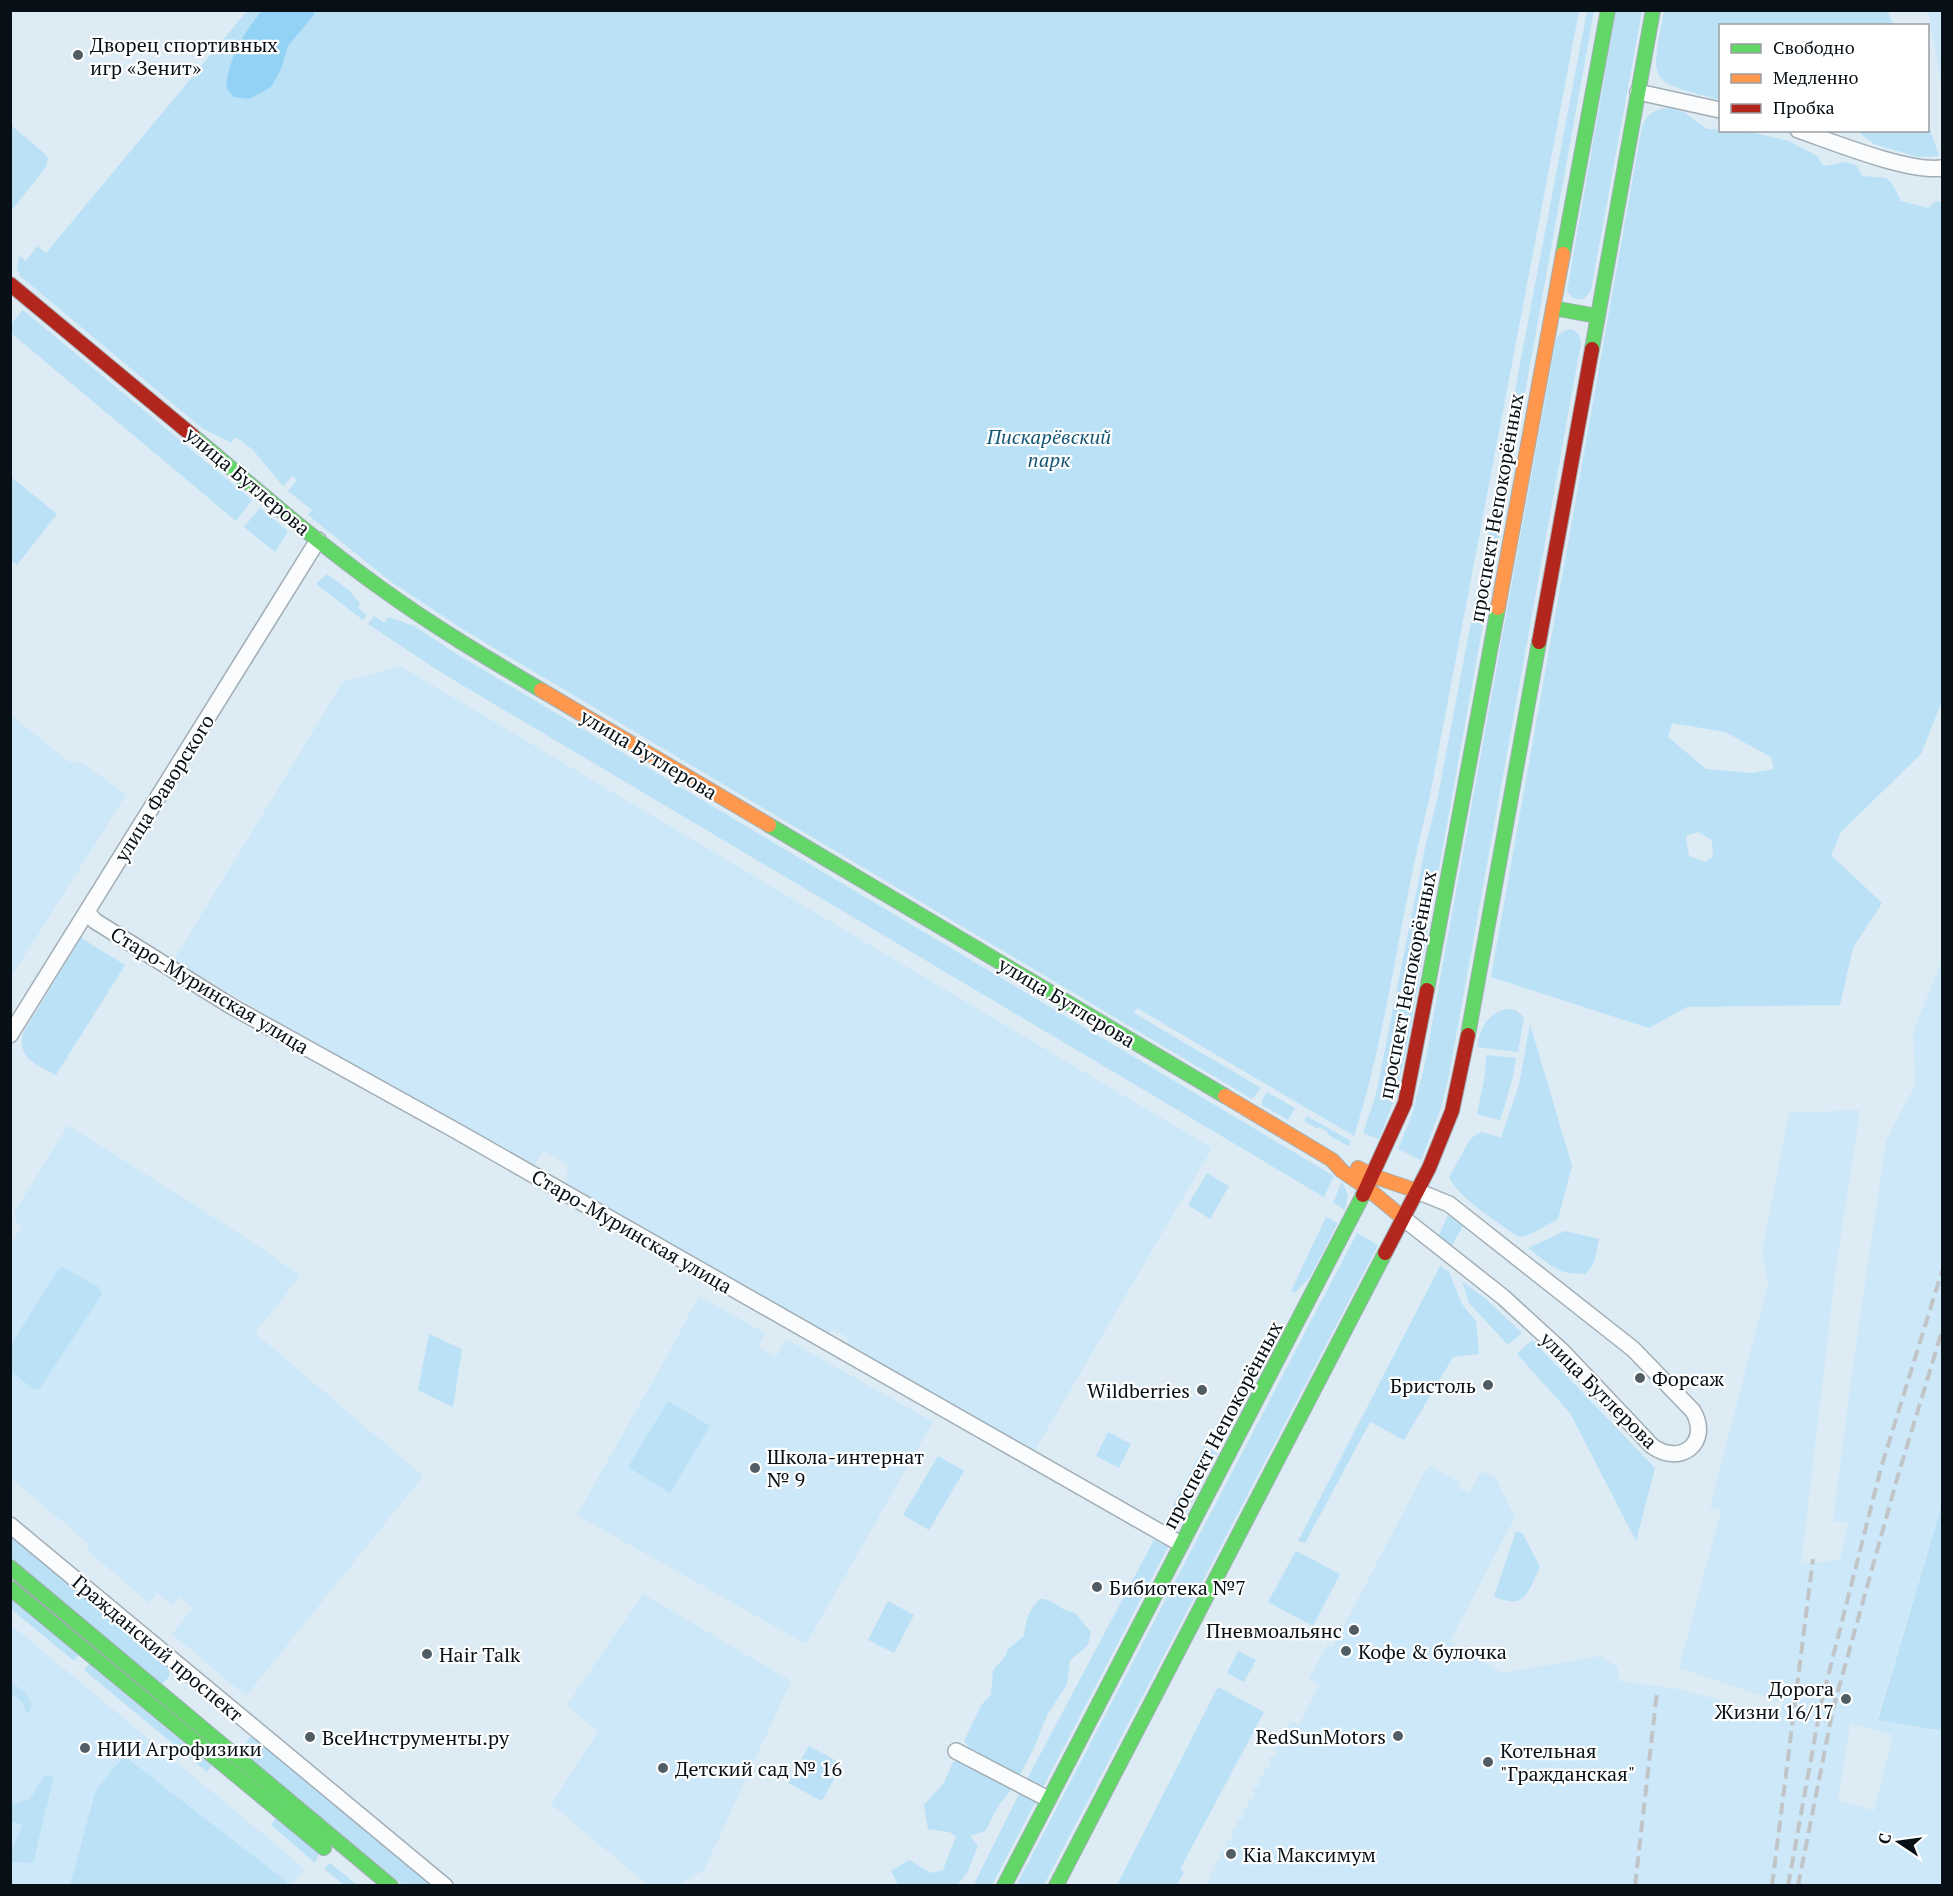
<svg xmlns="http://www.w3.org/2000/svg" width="1953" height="1896" viewBox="0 0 1953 1896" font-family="'PT Serif',serif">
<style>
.built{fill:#cde8f8;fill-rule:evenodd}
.green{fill:#bbe1f7;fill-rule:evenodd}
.water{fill:#92d2f5}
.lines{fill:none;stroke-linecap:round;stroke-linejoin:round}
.street-casing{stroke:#a2aeb5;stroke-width:18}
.fast-casing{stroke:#a2aeb5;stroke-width:16}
.slow-casing{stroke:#a2aeb5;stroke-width:16}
.jam-casing{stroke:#a2aeb5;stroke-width:16}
.street{stroke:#fafcfd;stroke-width:15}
.fast{stroke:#63d668;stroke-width:14}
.slow{stroke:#ff974d;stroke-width:14}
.jam{stroke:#b3261e;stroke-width:14}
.rail{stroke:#c1c5c8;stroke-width:4;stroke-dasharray:12 6;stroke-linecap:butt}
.poi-dot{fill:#515d64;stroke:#fff;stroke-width:2}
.labels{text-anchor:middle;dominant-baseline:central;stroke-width:4.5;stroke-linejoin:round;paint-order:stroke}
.poi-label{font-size:20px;fill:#061016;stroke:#fff;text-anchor:start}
.park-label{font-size:20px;font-style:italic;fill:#145776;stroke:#fff}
.street-label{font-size:20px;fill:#061016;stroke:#fff}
</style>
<rect width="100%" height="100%" fill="#dcebf4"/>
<path class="built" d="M 1928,11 L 1942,11 L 1942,90 Z
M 400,666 L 1212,1148 L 1034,1452 L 846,1344 L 849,1338 L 834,1330 L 827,1333 L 566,1184 L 568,1165 L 558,1159 L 543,1151 L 534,1166 L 343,1060 L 174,960 L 343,682 Z
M 11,715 L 69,762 L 83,763 L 126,795 L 11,977 Z
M 1942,959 L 1942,1503 L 1877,1720 L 1942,1732 L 1942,1885 L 1204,1885 L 1204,1884 L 1211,1879 L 1209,1873 L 1216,1869 L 1215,1863 L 1222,1858 L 1220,1852 L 1226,1850 L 1226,1842 L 1232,1839 L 1231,1831 L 1238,1827 L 1237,1821 L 1244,1817 L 1242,1811 L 1248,1808 L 1247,1800 L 1254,1798 L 1253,1789 L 1260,1785 L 1258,1779 L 1265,1775 L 1264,1769 L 1271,1765 L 1269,1758 L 1276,1756 L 1275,1748 L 1282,1743 L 1280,1737 L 1287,1733 L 1286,1727 L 1293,1722 L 1299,1725 L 1319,1685 L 1309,1679 L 1327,1645 L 1333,1647 L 1426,1469 L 1428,1470 L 1430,1466 L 1461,1483 L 1458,1488 L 1469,1493 L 1481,1472 L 1495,1477 L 1515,1517 L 1450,1641 L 1502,1673 L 1602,1656 L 1618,1668 L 1619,1681 L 1678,1689 L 1775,1715 L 1784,1703 L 1679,1668 L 1721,1511 L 1710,1507 L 1768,1284 L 1762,1252 L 1789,1113 L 1860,1110 L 1836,1268 L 1801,1564 L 1840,1560 L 1848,1523 L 1833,1521 L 1852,1373 L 1886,1141 L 1915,1085 L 1913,1033 ZM 1850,1723 L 1893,1735 L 1874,1811 L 1838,1800 Z
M 68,1125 L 257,1245 L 300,1276 L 255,1333 L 423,1476 L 246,1696 L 172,1634 L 193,1608 L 179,1597 L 172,1606 L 157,1593 L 149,1603 L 87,1550 L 90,1545 L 11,1478 L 10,1245 L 22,1226 L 17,1223 L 14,1213 Z
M 699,1296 L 765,1333 L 758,1347 L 776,1357 L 786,1339 L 933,1422 L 806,1644 L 577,1515 L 666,1358 Z
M 643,1594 L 791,1681 L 704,1870 L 679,1885 L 648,1885 L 551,1804 L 598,1732 L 567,1705 Z
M 10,1624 L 305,1869 L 291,1885 L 11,1885 Z"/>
<path class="green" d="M 247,11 L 1579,11 L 1429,800 C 1400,911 1389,1026 1354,1136 L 1137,1008 L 1134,1013 L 1261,1088 L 1252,1099 L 464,630 L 390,581 L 308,515 L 312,510 L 288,491 L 297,480 L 292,476 L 283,486 L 253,450 L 236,437 L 231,443 L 202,428 L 20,276 L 17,269 L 19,256 L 26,261 L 37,246 L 46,253 Z
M 1587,11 L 1594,11 L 1405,1056 L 1394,1100 L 1379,1139 L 1363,1133 L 1376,1094 L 1426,843 L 1437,801 Z
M 1616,11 L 1642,11 L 1591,290 C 1585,302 1574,303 1567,291 Z
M 1664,11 L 1888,11 L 1893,25 L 1720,26 L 1720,100 C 1647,80 1650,86 1664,11 Z
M 1669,108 L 1684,112 L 1707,129 L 1746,131 L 1789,141 L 1817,156 L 1824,166 L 1846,162 L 1857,166 L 1862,176 L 1886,178 L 1893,185 L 1901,201 L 1928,208 L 1936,201 L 1942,202 L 1942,701 L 1921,754 L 1841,832 L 1831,855 L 1882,903 L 1853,948 L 1840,1005 L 1687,1007 L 1649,1028 L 1491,977 L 1642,126 C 1648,113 1655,109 1669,108 ZM 1672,723 L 1725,732 L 1771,757 L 1774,769 L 1753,773 L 1706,769 L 1668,737 ZM 1698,832 L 1712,840 L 1713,857 L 1704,862 L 1689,856 L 1686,836 Z
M 1928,124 L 1939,156 L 1918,157 L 1874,144 L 1857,131 L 1928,130 Z
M 11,125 L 45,154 L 48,158 L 46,167 L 11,211 Z
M 23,310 L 252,500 L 236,521 L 11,333 L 12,323 Z
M 1571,329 C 1578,332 1580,335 1581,343 L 1449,1075 L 1441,1108 L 1421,1160 L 1398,1149 L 1412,1115 L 1424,1068 L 1556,340 C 1560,333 1563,330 1571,329 Z
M 11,477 L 57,514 L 17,565 L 11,560 Z
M 260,508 L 288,531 L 275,552 L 244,527 Z
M 327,574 L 350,591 L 360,604 L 358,608 L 367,615 L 363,620 L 316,584 Z
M 374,616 L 384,623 L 389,617 L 416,627 L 455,653 L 1334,1176 L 1324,1197 L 442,673 L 368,624 Z
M 81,938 L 125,965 L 56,1075 C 36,1064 17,1059 23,1033 Z
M 1507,1009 L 1515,1010 L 1524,1017 L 1518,1052 L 1477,1047 C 1480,1029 1487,1013 1507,1009 Z
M 1530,1024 L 1572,1166 L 1558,1219 L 1531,1234 L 1519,1237 C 1500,1224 1457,1197 1449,1177 L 1471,1138 L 1482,1132 L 1501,1138 L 1519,1085 Z
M 1486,1055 L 1516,1058 L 1512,1081 L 1500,1120 L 1477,1114 L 1485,1075 Z
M 1267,1092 L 1295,1108 L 1288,1120 L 1262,1105 L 1262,1100 Z
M 1307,1116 L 1351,1141 L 1348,1146 L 1327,1134 L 1328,1132 L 1319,1127 L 1318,1129 L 1304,1121 Z
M 1207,1173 L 1229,1186 L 1210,1219 L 1188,1205 Z
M 1342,1181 L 1348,1195 L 1345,1210 L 1333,1203 Z
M 1448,1215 L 1464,1224 L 1451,1247 L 1438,1237 Z
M 1326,1217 L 1338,1223 L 1310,1277 L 1295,1293 L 1291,1291 Z
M 1565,1231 L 1599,1239 C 1596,1253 1596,1266 1584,1275 L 1582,1273 C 1558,1276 1547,1262 1528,1248 Z
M 1357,1233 L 1378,1245 L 1044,1885 L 1016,1886 Z
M 1440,1266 L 1449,1272 L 1462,1304 L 1476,1321 L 1479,1354 L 1453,1357 L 1404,1440 L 1370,1422 L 1305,1543 L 1298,1541 Z
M 63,1267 L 98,1287 L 102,1293 L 101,1296 L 40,1388 L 34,1390 L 11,1371 L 11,1345 L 57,1271 Z
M 1462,1281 L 1486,1299 L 1522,1333 L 1508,1345 L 1469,1303 Z
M 429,1334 L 462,1349 L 453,1407 L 418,1390 Z
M 1532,1340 L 1655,1468 L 1636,1541 L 1570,1413 L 1517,1354 Z
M 1252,1363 L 1262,1369 L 1222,1445 L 1212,1437 L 1229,1407 L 1237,1411 L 1241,1403 L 1232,1398 Z
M 668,1401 L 710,1426 L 670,1493 L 628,1467 Z
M 1108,1432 L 1131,1444 L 1119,1468 L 1096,1456 Z
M 1204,1446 L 1218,1453 L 1175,1534 L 1162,1527 Z
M 938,1456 L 964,1471 L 929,1530 L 903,1515 Z
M 1942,1504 L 1942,1731 L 1878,1720 Z
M 1516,1531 L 1523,1534 L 1540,1567 C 1528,1592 1525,1611 1494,1596 Z
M 10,1533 L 170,1666 L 169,1677 L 162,1684 L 11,1558 Z
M 1154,1540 L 1168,1547 L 1042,1789 L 1026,1781 Z
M 1296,1551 L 1340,1574 L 1313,1626 L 1268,1602 Z
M 10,1598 L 79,1655 L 74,1661 L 11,1609 Z
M 1040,1599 C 1059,1600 1058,1611 1074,1612 L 1091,1632 L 1088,1645 L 1070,1660 L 1067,1684 L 1047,1715 L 1034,1748 L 1014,1786 L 999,1805 L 985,1831 L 970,1836 L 978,1846 L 967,1873 L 957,1885 L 899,1886 L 891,1871 L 909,1860 L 931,1873 L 943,1870 L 956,1836 L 949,1832 L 928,1829 L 924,1805 L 944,1783 L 953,1762 L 975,1754 L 964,1741 L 982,1704 L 991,1695 L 993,1670 L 1005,1657 L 1008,1649 L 1024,1636 C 1026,1621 1028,1610 1040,1599 Z
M 888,1601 L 914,1615 L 894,1653 L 868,1640 Z
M 1238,1651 L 1256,1660 L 1244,1682 L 1227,1673 Z
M 89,1664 L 212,1766 L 207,1772 L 84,1670 Z
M 10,1682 C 21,1689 38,1700 28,1714 L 26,1712 L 23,1703 L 11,1693 Z
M 1218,1687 L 1264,1712 L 1180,1869 L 1184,1872 L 1177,1885 L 1117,1885 Z
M 252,1735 L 434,1885 L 403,1885 L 240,1750 Z
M 809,1746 L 842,1764 L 822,1801 L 788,1783 Z
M 124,1756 L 287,1882 L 284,1886 L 70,1885 L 96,1790 Z
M 45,1775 L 54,1776 L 33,1863 L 11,1862 L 11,1844 L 14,1845 L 22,1825 L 11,1821 L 11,1801 L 14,1804 L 30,1799 Z
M 1021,1790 L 1037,1799 L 992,1885 L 973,1886 Z
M 276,1818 L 319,1854 L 315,1863 L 271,1825 Z
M 330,1863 L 357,1885 L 344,1885 L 324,1869 Z"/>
<path class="water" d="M 262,11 L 315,11 L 313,16 L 288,46 L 281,69 L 271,87 L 249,99 L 234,97 L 226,88 C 228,59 243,33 262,11 Z"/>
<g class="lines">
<defs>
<path id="street" d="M 1638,92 L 1720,110
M 1798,130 C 1833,142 1909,173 1942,168
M 87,912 L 95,921 L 231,1006 L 460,1133 L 1181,1544
M 10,1035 L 318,540
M 1403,1218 L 1503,1297 L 1562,1351 L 1652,1446 C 1681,1467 1711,1442 1693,1411 L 1633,1349 L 1449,1204 L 1417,1191
M 10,1525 L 445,1886
M 956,1751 L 1048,1799"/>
<path id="fast" d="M 1563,254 L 1608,10
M 1553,308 L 1597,316
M 1592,349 L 1653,10
M 193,436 C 255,488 316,542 382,589 C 433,626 487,658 541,690
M 769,825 L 1225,1096
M 1427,990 L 1498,608
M 1468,1035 L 1539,642
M 10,1567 L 391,1886
M 10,1588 L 324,1848
M 1004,1886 L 1363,1195
M 1056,1886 L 1385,1253"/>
<path id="slow" d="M 1498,608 L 1563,254
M 541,690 L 769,825
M 1225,1096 L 1332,1160 L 1342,1171 L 1367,1188 L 1403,1218
M 1358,1168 L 1373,1176 L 1417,1191"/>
<path id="jam" d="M 10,284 L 193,436
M 1539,642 L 1592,349
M 1363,1195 L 1405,1103 L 1427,990
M 1385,1253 L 1429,1168 L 1452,1111 L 1468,1035"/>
</defs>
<use href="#street" class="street-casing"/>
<use href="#fast" class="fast-casing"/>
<use href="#slow" class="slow-casing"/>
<use href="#jam" class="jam-casing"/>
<use href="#street" class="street"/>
<use href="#fast" class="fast"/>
<use href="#slow" class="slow"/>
<use href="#jam" class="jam"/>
<path class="rail" d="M 1635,1886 L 1657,1692
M 1772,1886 L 1813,1559
M 1788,1886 L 1821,1704 L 1881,1468 L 1942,1271
M 1798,1886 L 1833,1709 L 1897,1479 L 1942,1331"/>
</g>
<g class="poi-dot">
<circle cx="78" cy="55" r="6"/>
<circle cx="1640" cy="1378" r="6"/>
<circle cx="1488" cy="1385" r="6"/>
<circle cx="1202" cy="1390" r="6"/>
<circle cx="755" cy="1468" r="6"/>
<circle cx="1097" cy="1587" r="6"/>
<circle cx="1354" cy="1630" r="6"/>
<circle cx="1346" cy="1651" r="6"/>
<circle cx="427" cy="1654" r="6"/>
<circle cx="1846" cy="1699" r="6"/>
<circle cx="1398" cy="1736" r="6"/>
<circle cx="310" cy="1737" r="6"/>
<circle cx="85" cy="1748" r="6"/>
<circle cx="1488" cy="1762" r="6"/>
<circle cx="663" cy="1768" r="6"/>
<circle cx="1231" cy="1854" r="6"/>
</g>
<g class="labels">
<g class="poi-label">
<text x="90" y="44">Дворец спортивных<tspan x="90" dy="23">игр «Зенит»</tspan></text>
<text x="1652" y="1378">Форсаж</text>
<text x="1476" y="1385" text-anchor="end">Бристоль</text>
<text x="1190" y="1390" text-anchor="end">Wildberries</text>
<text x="767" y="1456">Школа-интернат<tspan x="767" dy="23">№ 9</tspan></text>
<text x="1109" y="1587">Бибиотека №7</text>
<text x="1342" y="1630" text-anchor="end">Пневмоальянс</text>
<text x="1358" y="1651">Кофе &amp; булочка</text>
<text x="439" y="1654">Hair Talk</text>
<text x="1834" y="1688" text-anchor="end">Дорога<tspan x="1834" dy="23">Жизни 16/17</tspan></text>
<text x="1386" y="1736" text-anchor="end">RedSunMotors</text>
<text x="322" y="1737">ВсеИнструменты.ру</text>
<text x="97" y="1748">НИИ Агрофизики</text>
<text x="1500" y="1750">Котельная<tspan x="1500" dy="23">"Гражданская"</tspan></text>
<text x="675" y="1768">Детский сад № 16</text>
<text x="1243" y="1854">Kia Максимум</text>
</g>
<g class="park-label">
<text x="1049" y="436">Пискарёвский<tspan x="1049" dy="23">парк</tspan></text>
</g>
<g class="street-label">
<text transform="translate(248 481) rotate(40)">улица Бутлерова</text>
<text transform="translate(1496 508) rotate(-80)">проспект Непокорённых</text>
<text transform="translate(649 754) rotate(31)">улица Бутлерова</text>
<text transform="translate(164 788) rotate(-58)">улица Фаворского</text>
<text transform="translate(1407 985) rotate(-79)">проспект Непокорённых</text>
<text transform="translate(210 990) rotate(31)">Старо-Муринская улица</text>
<text transform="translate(1067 1002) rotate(31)">улица Бутлерова</text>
<text transform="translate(632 1231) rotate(30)">Старо-Муринская улица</text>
<text transform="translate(1599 1390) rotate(45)">улица Бутлерова</text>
<text transform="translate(1222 1425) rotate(-62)">проспект Непокорённых</text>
<text transform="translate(158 1648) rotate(40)">Гражданский проспект</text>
</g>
</g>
<rect width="1953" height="1896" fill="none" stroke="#061016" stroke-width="24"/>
<rect x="1719" y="24" width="210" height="108" fill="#ffffff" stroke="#9b9fa2" stroke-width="1.5"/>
<rect x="1731" y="44" width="30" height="9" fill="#63d668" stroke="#9b9fa2" stroke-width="1.5"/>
<text x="1773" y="54" font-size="18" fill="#061016">Свободно</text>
<rect x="1731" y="74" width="30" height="9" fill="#ff974d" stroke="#9b9fa2" stroke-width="1.5"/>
<text x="1773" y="84" font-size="18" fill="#061016">Медленно</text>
<rect x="1731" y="104" width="30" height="9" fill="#b3261e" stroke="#9b9fa2" stroke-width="1.5"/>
<text x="1773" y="114" font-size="18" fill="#061016">Пробка</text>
<g transform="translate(1899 1842) rotate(283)" stroke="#ffffff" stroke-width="4.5" paint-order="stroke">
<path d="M0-4.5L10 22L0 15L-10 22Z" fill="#061016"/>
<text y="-9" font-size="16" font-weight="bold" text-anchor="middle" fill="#061016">С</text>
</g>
</svg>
